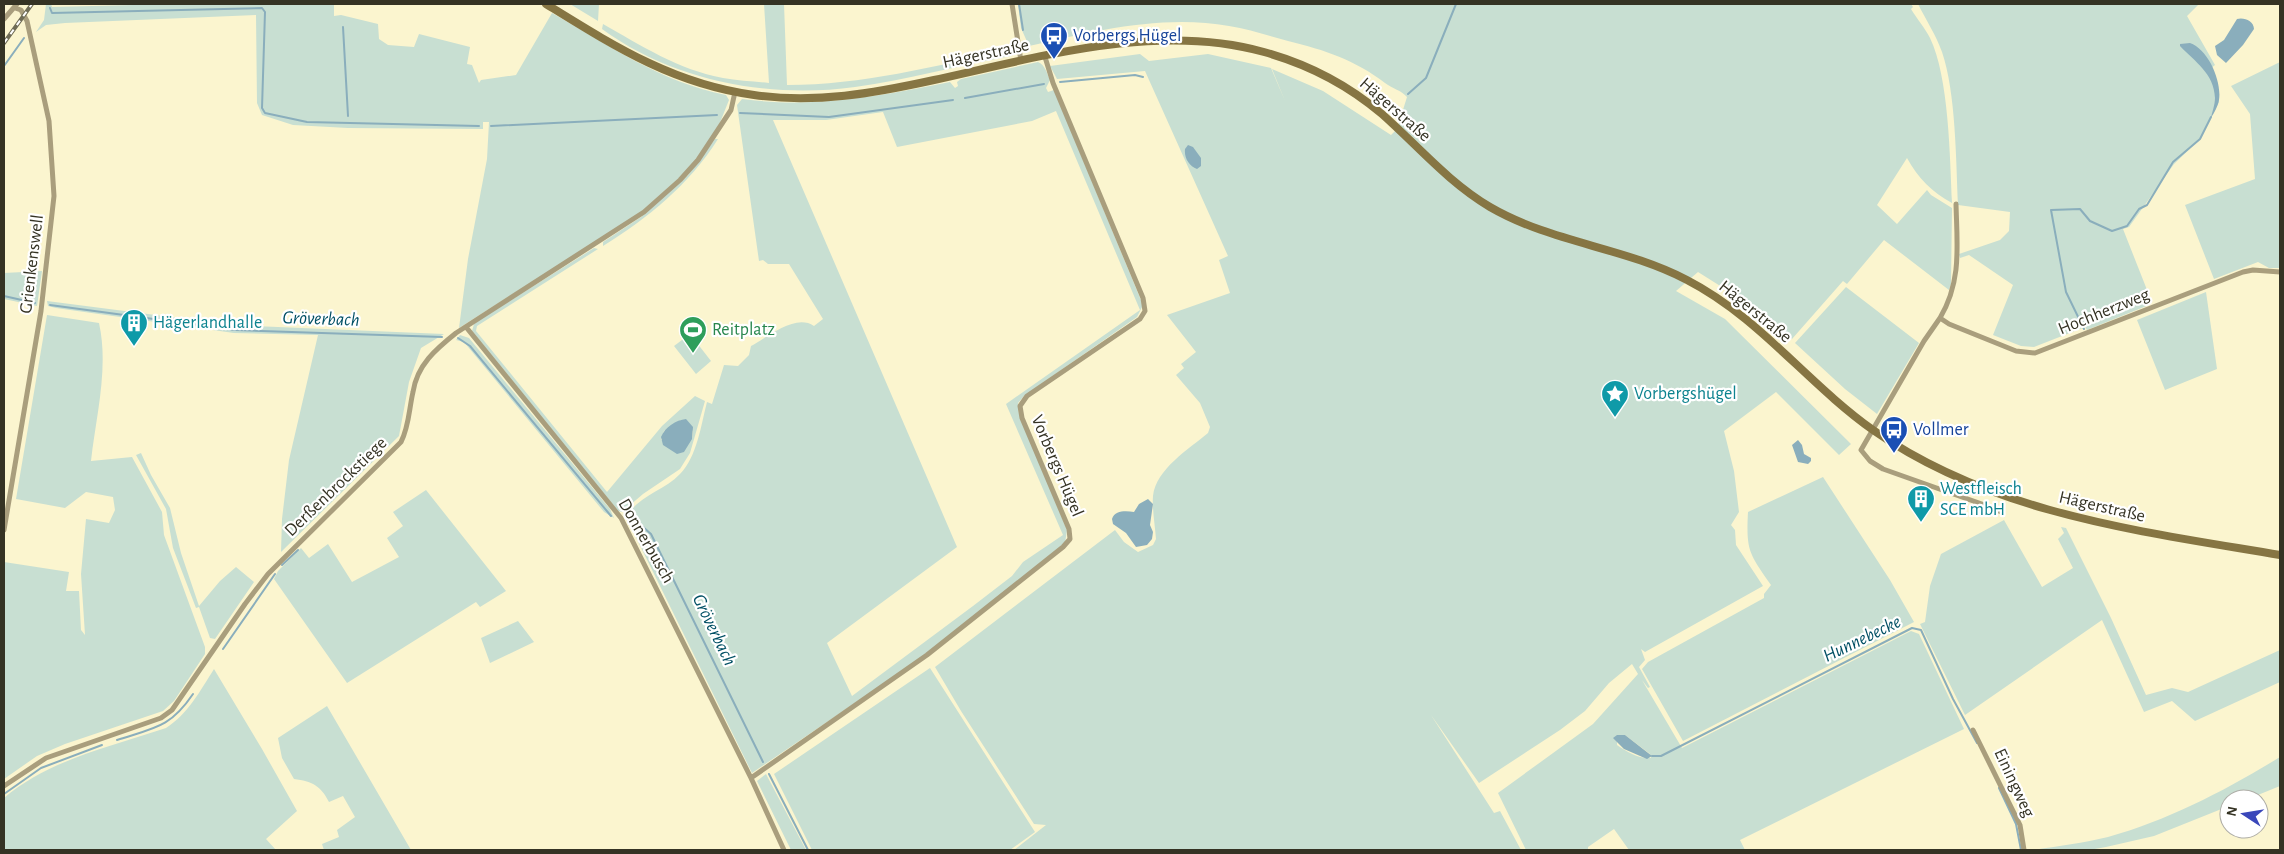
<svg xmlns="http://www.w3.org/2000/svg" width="2284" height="854" viewBox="0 0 2284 854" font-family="'Alegreya Sans',sans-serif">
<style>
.green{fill:#c8dfd2;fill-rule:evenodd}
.water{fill:#8aaebc}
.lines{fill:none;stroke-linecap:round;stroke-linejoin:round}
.stream{stroke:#8aaebc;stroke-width:2}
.street{stroke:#a99e7d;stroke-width:5}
.secondary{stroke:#867543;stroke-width:8}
.rail-casing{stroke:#6f6c56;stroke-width:4}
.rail{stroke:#fff;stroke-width:2;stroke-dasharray:5.5;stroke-linecap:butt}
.labels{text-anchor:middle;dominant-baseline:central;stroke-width:4.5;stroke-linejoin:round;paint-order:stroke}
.transit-label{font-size:18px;fill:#164399;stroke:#fff;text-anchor:start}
.street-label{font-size:18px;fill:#353324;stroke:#fff}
.culture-label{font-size:18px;fill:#0d838f;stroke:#fff;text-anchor:start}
.leisure-label{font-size:18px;fill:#27864d;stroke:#fff;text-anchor:start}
.water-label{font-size:19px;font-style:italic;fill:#004f64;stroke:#fff}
</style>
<rect width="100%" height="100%" fill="#fbf5cf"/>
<path class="green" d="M 46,4 L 51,4 L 52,7 L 174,4 L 334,4 L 334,16 L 341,15 L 378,24 L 379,39 L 388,45 L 414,47 L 419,34 L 470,47 L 467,64 L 472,65 L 479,83 L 481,80 L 516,75 L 552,13 C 609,45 660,82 726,95 L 729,100 L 719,125 L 701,153 L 687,171 L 638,215 L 459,328 L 468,259 L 487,159 L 489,122 L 483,122 L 483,129 L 348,128 L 293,125 L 262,115 L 257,103 L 256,15 L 65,23 L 46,25 L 36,32 L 44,20 Z
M 570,4 L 599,4 L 598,21 Z
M 764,4 L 784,4 L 787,85 C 862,85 934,66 1007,51 L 1008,45 L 1015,45 L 1015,52 L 1011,56 C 959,65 907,80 855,87 C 769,99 673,81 602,29 L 603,24 C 640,45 679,70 723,78 C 738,81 754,81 769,83 Z
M 1018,4 L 1911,4 L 1913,7 L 1911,9 C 1917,19 1925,28 1930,38 C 1949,77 1950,158 1952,203 C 1932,192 1918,178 1907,158 L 1877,205 L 1897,224 L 1927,190 L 1931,195 L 1952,208 L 1951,284 L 1949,290 L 1884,240 L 1847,284 L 1843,281 L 1792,339 L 1760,311 L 1698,272 L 1676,291 L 1725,319 L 1851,444 L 1839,455 L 1776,392 L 1724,431 L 1734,471 L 1739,512 L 1731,525 L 1735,530 L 1736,545 L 1763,586 L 1645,652 L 1641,649 L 1645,660 L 1639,667 L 1650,687 L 1648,688 L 1642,680 L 1682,748 L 1911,631 L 1919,634 L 1964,729 L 1740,840 L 1745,850 L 1629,850 L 1614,829 L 1588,847 L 1588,850 L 1526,850 L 1498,793 L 1593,724 L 1638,674 L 1632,664 L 1609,683 L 1585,711 L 1560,730 L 1479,783 L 1431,715 L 1494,813 L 1500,811 L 1521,850 L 1014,850 L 1046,825 L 1034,824 L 961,711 L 935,667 L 1115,530 L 1124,542 L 1138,552 L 1153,545 L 1156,539 C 1155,525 1152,509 1153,496 C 1156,469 1189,449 1208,433 L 1210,427 L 1200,403 L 1176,375 L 1184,368 L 1181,364 L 1196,352 L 1167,315 L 1230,293 L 1219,260 L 1228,256 L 1145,71 L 1057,79 L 1050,66 L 1140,54 L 1149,61 L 1208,54 L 1271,68 L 1285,101 L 1272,69 L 1323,91 L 1391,135 L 1397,129 L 1407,97 C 1401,90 1393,89 1385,83 C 1355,60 1325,50 1288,41 C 1269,36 1249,29 1229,26 C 1164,14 1093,31 1029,46 L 1021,28 ZM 1617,735 L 1625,735 L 1650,754 L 1651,758 C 1639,759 1627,752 1617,745 Z
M 1918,4 L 2199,4 L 2187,16 L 2215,65 L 2211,68 L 2219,102 L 2200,139 L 2174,164 L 2129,227 L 2123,229 L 2151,300 L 2149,305 L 2087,330 L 2085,327 L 2034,347 L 2021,346 L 1993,335 L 2013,285 L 1969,255 L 1960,258 L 1959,254 L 2000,240 L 2009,231 L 2010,212 L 1958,205 C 1956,161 1956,93 1942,52 C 1936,35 1926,20 1918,4 Z
M 1038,62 C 1045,65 1047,73 1050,80 L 1046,88 L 1048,92 L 1054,90 L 1143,305 L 1137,317 L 1024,396 L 1018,403 L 1019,414 L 1067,530 L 1065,543 L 927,654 L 752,773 L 626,517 C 639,495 664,491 680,474 C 697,457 701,425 707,402 L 712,404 L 724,365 L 738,366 L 749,355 L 751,346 C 767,338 795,313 814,326 L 823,319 L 789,264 L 768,264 L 763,260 L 759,261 L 737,105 L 742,99 C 815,109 878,96 950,82 L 955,88 L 958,86 L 957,82 L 961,79 ZM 1056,111 L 1140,310 L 1006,404 L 1063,535 L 1023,562 L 1012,576 L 973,606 L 852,696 L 827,643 L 957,547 L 773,120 L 826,120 L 883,112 L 897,147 L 1032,121 Z
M 2280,62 L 2280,268 L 2269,268 L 2258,262 L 2214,279 L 2185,205 L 2255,179 L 2250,114 L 2231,86 Z
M 715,139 L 718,139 C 689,185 648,218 603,246 L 603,242 L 641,217 L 688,175 Z
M 594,248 L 598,249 L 477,326 L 476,331 L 607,492 L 662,426 L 695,396 L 705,401 L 690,453 L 680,469 L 643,494 L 622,512 L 618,511 L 472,331 L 474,324 L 478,321 ZM 681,420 L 693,431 L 692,439 L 661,440 L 664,431 Z
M 42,271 L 37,306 L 4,299 L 4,273 Z
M 1846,287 L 1919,343 L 1877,414 L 1845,389 L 1795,343 Z
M 2206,292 L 2217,369 L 2165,390 L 2137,320 Z
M 47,301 L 233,325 L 444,334 L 421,348 L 409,382 L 399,436 L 281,552 L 282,519 L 289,460 L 318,335 L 234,333 L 56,308 L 48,306 Z
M 47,315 L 99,323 C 109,368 96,416 91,461 L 132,457 L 162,512 L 164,535 L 205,647 L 205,654 L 174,701 L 163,711 L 65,744 L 37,756 L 4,779 L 4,562 L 69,572 L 66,591 L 79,591 L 81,630 L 85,635 L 81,574 L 86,519 L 109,523 L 115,510 L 113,497 L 86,492 L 65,508 L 16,499 Z
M 690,334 L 711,361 L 696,374 L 674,346 Z
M 460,335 L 469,338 L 610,509 L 614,518 L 604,512 L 464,342 L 456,340 Z
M 141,453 L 151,475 L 170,508 L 181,553 L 199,606 L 220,581 L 236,567 L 254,582 L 215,639 L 210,638 L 199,607 L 196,608 L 173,548 L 166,509 L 136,455 Z
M 1823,477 L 1890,580 L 1914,622 L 1683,741 L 1642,669 L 1648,662 L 1764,598 L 1764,594 L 1771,585 C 1749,553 1746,551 1748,512 Z
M 426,490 L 506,591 L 480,607 L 476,602 L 347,683 L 274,579 L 278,571 L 301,548 L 309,558 L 328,544 L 352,582 L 399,557 L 387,538 L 403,526 L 393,512 Z
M 2004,520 L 2042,587 L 2073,568 L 2058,539 L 2064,533 L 2061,527 L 2066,528 L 2111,618 L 2146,695 L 2172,688 L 2188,692 L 2280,650 L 2280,682 L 2195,721 L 2172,701 L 2144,712 L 2102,620 L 1965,715 L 1920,624 L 1925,622 L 1930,586 L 1941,554 Z
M 518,621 L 534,642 L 490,663 L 481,638 Z
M 930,668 L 1035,832 L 1010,850 L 812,850 L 774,774 Z
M 214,669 L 262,749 L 297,811 L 266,839 L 276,850 L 4,850 L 4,798 C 50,759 110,747 166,728 C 188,714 200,691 214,669 Z
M 327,706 L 411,850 L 324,850 L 322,844 L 339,837 L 337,830 L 355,817 L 343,796 L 329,802 C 321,786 312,781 294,779 L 282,758 L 278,738 Z
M 2280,757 L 2280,786 L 2248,799 L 2229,799 L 2229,806 L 2154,836 L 2106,847 L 2089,850 L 2033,850 C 2058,846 2084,843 2108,837 C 2169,820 2226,790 2280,757 Z
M 766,774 L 806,850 L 791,850 L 757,781 Z"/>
<path class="water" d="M 2237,19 C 2244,17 2254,21 2254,29 L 2243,45 L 2226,63 L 2217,55 L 2215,46 L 2224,40 Z
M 2190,43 C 2208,49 2222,81 2219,100 C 2218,106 2214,113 2211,118 C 2212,112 2215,105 2215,98 C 2214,73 2195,62 2180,46 L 2180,44 Z
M 1188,145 L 1193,147 L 1201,158 L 1201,166 L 1197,169 C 1189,166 1184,158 1185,149 Z
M 686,419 L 693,427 L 692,439 L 684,452 L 677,454 L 663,445 L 661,437 C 665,427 676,420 686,419 Z
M 1798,440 L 1802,445 L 1804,454 L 1811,458 L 1811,461 L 1808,464 L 1798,462 L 1792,445 Z
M 1148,499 L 1153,504 L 1150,525 L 1153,532 L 1152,539 L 1147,545 L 1136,547 L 1126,533 L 1113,524 L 1112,519 C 1115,510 1126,511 1134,512 L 1139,504 Z
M 1617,735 L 1625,735 L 1652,756 L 1647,759 L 1624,749 L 1613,738 Z"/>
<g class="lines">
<path class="stream" d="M 1019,4 L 1023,30
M 50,8 L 52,13 L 262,8 L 265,12 L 262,108 L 265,113 L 307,122 L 479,126
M 343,27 L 348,116
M 4,66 L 24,38
M 1060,82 L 1135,75 L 1143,77
M 1408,94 L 1426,78 L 1456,4
M 965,98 L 1044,84
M 740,113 L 829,117 L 953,100
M 491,126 L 717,115
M 4,296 L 35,303
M 50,305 L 235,330 L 442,337
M 2084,329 L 2066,292 L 2051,210 L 2080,209 L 2090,221 L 2112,231 L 2127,226 L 2139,209 L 2147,205 L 2173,162 L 2200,139 L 2211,117
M 458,338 L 470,346 L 611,516
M 628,522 L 643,527 L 651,534 L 763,762
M 282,565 L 298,550
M 223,649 L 275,574
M 117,740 C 154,728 170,728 193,694
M 1652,756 L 1661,756 L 1912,628 L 1921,630 L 1953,699 L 1977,743
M 769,774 L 808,850
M 1999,788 L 2016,824 L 2021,850
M 4,794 L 41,768 L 102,745"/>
<path class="street" d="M 1012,4 L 1021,61
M 4,19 L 17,4
M 1940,318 C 1962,281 1957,245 1956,204
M 466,327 L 621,518 L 751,778 L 784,850
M 2001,512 L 1996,509 L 1883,469 L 1870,461 L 1861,450 L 1924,341 L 1940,318 L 1949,324 L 2016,351 L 2035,353 L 2243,272 L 2253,270 L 2280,272
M 4,530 L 41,311 L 54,196 L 49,121 L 27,21 L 21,10 L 15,8
M 1973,730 L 2020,825 L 2024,850
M 751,778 L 927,655 L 1063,547 L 1070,539 L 1069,529 L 1022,418 L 1020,406 L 1027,396 L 1140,319 L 1145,311 L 1143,298 L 1053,83 L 1045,57
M 4,786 L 46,758 L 161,718 L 172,710 L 245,604 L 268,574 L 401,442 C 409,427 409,409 413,392 C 417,365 436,349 456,333 L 644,212 L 680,180 L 698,160 L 731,110 L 735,92"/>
<path class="secondary" d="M 546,4 C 614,46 673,84 754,95 C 815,104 875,93 934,80 C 1039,57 1158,22 1264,52 C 1307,64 1348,85 1382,114 C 1418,146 1448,182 1490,207 C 1552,243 1624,247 1687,280 C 1759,317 1808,384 1873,430 C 1993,514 2139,531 2280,555"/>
<defs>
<path id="rail" d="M 4,43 L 32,4"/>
</defs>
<use href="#rail" class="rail-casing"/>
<use href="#rail" class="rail"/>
</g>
<defs>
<symbol id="bus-pin" viewBox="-11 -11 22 30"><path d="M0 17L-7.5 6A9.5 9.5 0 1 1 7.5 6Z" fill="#1a4fb4" stroke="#fff"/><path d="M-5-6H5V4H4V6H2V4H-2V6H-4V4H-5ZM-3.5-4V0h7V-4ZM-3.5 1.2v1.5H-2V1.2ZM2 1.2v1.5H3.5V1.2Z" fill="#fff"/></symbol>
<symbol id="building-pin" viewBox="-11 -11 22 30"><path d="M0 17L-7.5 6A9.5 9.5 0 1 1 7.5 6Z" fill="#0f9aa8" stroke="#fff"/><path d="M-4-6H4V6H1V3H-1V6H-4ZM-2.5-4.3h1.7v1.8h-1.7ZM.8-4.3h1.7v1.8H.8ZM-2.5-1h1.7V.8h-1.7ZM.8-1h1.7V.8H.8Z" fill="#fff"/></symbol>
<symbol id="stadium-pin" viewBox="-11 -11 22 30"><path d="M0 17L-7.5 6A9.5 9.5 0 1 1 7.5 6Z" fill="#2e9e5b" stroke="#fff"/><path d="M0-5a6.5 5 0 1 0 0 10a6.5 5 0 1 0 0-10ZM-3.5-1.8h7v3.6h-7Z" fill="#fff"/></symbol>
<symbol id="sight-pin" viewBox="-11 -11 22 30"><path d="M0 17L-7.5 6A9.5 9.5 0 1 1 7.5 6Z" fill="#0f9aa8" stroke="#fff"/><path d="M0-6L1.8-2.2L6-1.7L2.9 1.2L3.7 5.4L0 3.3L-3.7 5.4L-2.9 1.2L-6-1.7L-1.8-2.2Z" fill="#fff"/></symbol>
</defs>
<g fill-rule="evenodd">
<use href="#bus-pin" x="1038" y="20" width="32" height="43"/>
<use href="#building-pin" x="118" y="307" width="32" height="43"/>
<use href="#stadium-pin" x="677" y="314" width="32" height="43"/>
<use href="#sight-pin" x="1599" y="378" width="32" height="43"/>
<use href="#bus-pin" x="1878" y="414" width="32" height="43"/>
<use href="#building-pin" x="1905" y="483" width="32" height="43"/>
</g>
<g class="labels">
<g class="transit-label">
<text x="1073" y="36">Vorbergs Hügel</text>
<text x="1913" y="430">Vollmer</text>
</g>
<g class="street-label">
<text transform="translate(986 54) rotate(-12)">Hägerstraße</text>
<text transform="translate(1395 110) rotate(41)">Hägerstraße</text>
<text transform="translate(32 264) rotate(-83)">Grienkenswell</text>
<text transform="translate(1755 312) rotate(39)">Hägerstraße</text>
<text transform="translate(2104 312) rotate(-22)">Hochherzweg</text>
<text transform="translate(1057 466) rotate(67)">Vorbergs Hügel</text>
<text transform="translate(336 487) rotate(-44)">Derßenbrockstiege</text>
<text transform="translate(2102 507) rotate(13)">Hägerstraße</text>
<text transform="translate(646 541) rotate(60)">Donnerbusch</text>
<text transform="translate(2014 783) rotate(65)">Einingweg</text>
</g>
<g class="culture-label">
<text x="153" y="323">Hägerlandhalle</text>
<text x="1634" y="394">Vorbergshügel</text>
<text x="1940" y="489">Westfleisch<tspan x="1940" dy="21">SCE mbH</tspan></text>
</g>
<g class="leisure-label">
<text x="712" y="330">Reitplatz</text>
</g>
<g class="water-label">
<text transform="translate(321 319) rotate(2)">Gröverbach</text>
<text transform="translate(714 630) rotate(64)">Gröverbach</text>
<text transform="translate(1862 639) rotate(-26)">Hunnebecke</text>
</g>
</g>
<rect width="2284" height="854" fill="none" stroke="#353324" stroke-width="10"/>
<g transform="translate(2244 814) rotate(282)"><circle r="24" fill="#ffffff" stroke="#aeada7"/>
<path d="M0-4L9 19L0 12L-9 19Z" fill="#3a47ba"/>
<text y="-8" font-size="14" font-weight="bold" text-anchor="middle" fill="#353324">N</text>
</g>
</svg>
